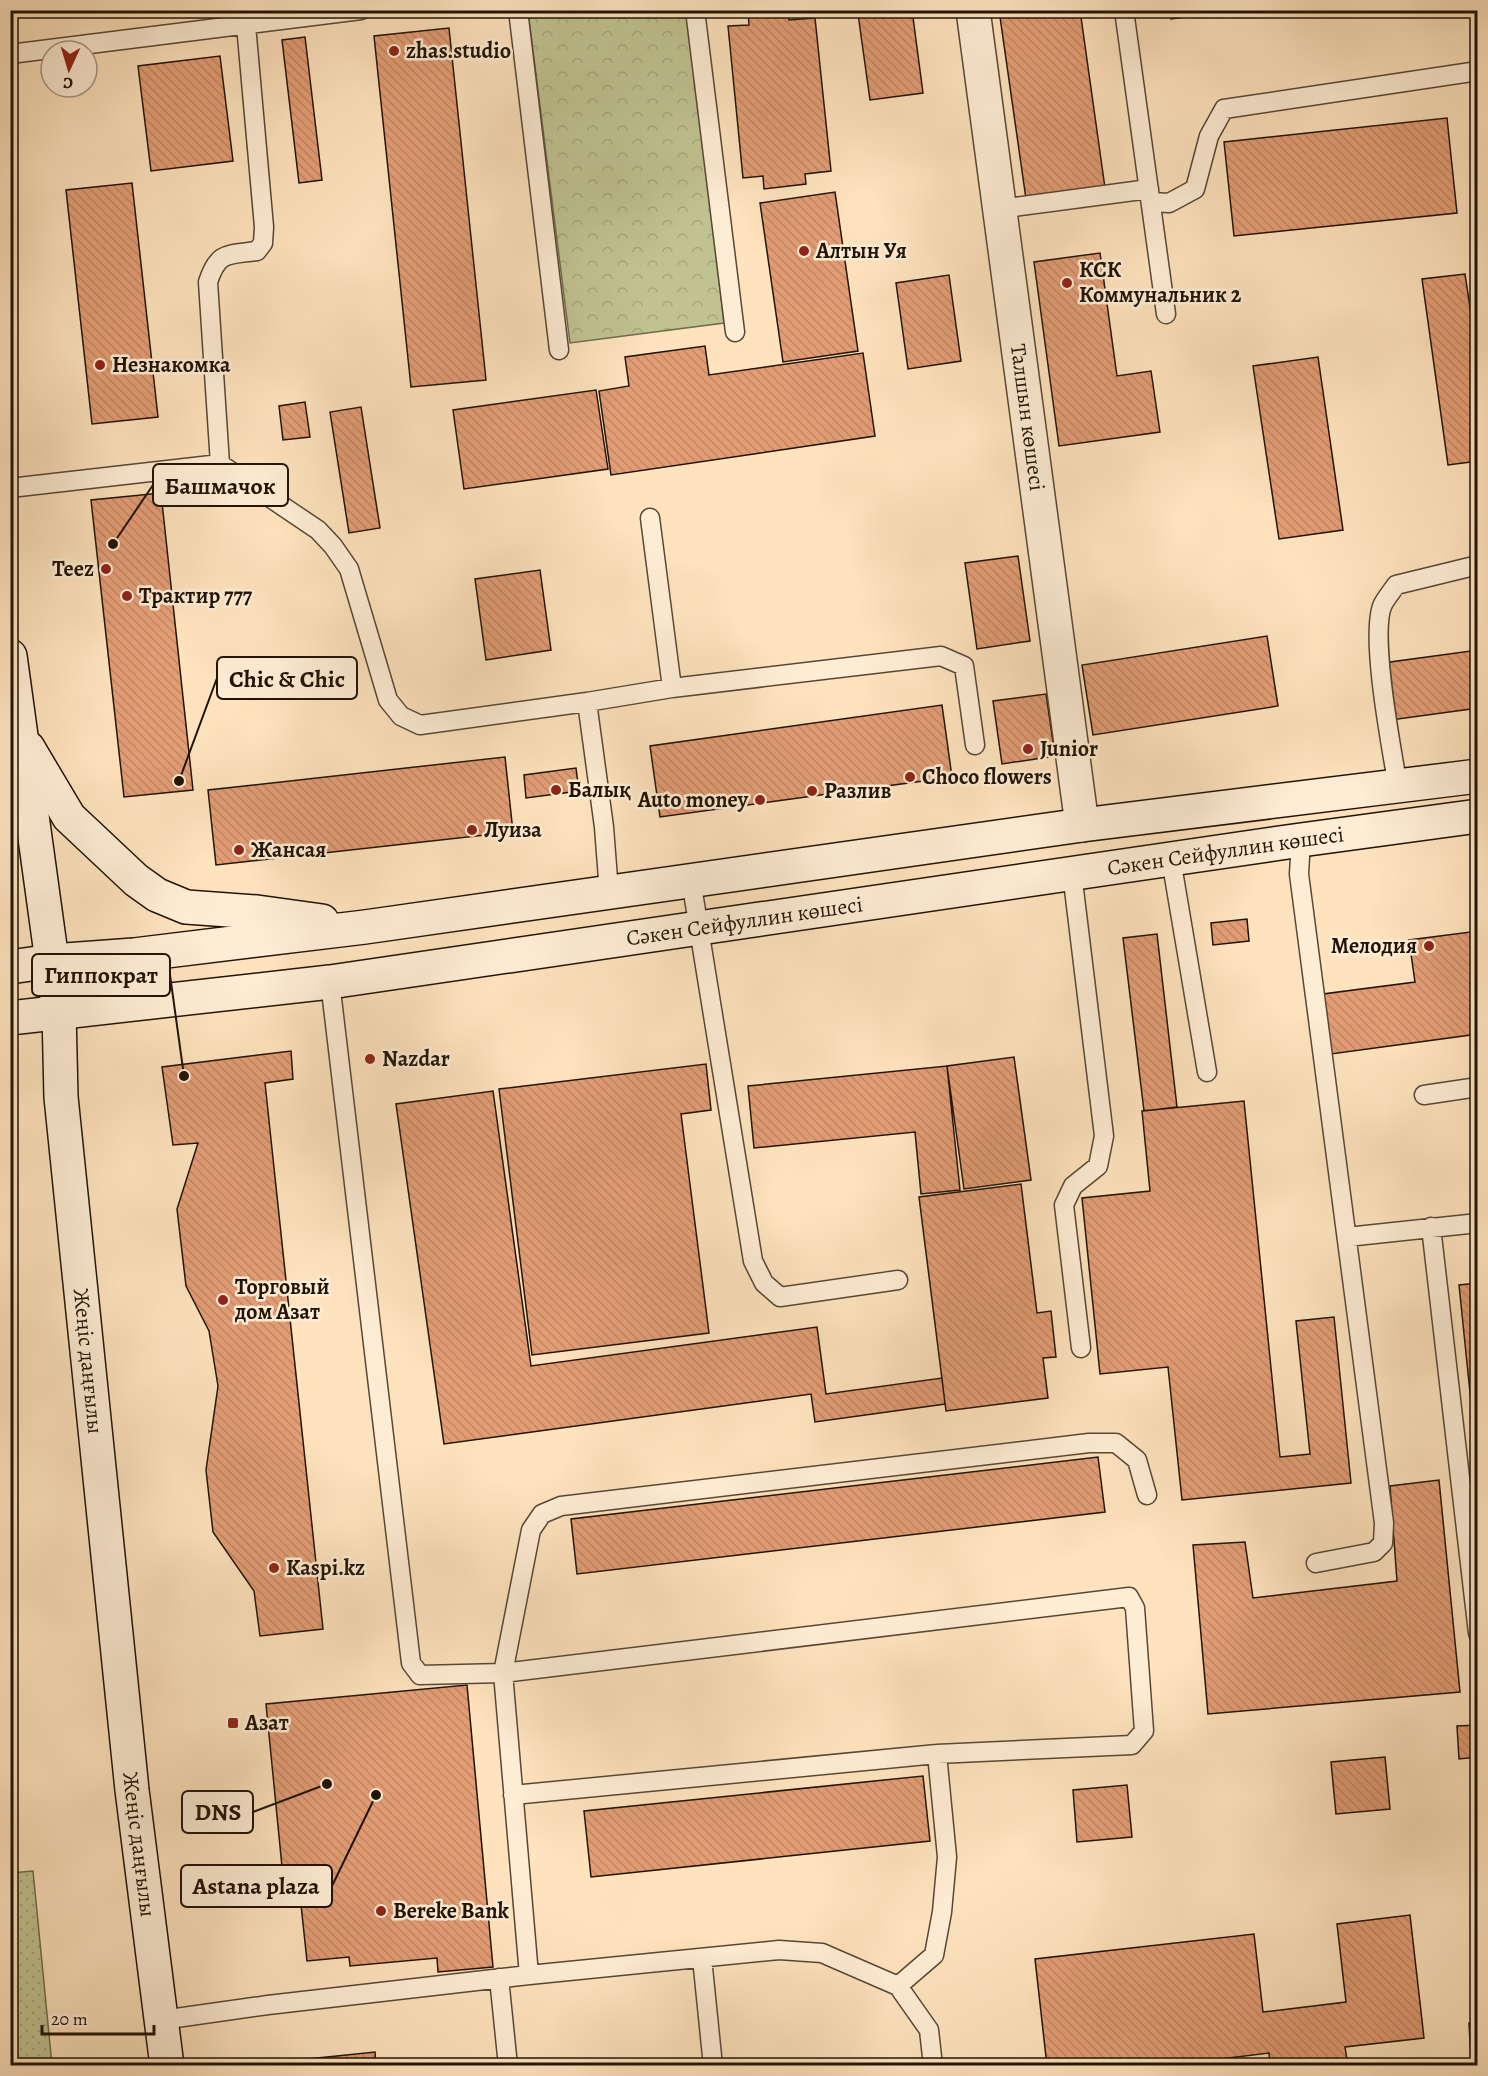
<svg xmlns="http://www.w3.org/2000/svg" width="1488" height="2076" viewBox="0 0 1488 2076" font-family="Alegreya,serif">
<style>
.grass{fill:url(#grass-dots);stroke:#706b4c;stroke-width:1.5}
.park{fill:url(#park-crowns);stroke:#706b4c;stroke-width:1.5}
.building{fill:url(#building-back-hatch);stroke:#211306;stroke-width:1.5}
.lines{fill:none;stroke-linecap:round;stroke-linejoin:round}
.lane-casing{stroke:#584734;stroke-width:21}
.street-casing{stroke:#584734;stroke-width:36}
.secondary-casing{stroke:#211306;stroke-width:36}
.lane{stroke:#feedd5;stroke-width:18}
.street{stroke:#feedd5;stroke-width:33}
.secondary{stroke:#feedd5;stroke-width:33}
.poi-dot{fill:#8f2418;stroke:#feedd5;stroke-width:2}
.labels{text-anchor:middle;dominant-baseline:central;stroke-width:5;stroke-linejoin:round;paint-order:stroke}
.poi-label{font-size:22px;font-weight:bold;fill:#211306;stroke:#feedd5;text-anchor:start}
.street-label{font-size:22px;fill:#211306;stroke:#feedd5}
.leader{fill:none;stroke:#211306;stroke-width:2}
.callout-dot{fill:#211306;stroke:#feedd5;stroke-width:2}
.callout{fill:#feedd5;stroke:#211306;stroke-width:2}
.callout-label{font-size:24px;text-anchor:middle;font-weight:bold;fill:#211306}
</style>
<defs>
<pattern id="grass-dots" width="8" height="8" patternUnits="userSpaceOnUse" patternTransform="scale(1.5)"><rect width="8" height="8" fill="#c0c391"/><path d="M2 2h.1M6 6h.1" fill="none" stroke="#a5a77c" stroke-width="1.8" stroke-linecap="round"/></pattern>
<pattern id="park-crowns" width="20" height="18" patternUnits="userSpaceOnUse" patternTransform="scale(1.5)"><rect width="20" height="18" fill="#c0c391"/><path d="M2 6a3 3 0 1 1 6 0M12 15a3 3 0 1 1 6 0" fill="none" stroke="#a5a77c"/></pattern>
<pattern id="building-back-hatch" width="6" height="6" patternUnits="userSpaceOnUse" patternTransform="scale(1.5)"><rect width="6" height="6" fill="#e29d75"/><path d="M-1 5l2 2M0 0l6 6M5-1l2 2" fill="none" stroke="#c28664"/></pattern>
</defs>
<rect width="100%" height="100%" fill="#fee3be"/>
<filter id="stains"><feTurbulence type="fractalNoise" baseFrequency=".00333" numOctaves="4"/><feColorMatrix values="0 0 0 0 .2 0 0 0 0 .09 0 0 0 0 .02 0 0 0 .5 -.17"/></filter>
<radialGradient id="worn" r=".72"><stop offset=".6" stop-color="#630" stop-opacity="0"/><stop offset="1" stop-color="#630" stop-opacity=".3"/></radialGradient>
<path class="grass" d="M 33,1871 L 52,2065 L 11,2065 L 11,1873 Z"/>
<path class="park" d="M 528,11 L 688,11 L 724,323 L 570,343 Z"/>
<path class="building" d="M 44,10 L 105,10 L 45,17 Z
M 765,10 L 788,10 L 789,20 L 815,18 L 831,171 L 805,174 L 806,184 L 764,189 L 763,176 L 743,178 L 728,26 L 749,25 L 748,12 Z
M 885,10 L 912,10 L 923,93 L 870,100 L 858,14 Z
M 999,10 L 1080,10 L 1106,195 L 1027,206 Z
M 1170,10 L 1242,10 L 1171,19 Z
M 449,28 L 486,380 L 411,387 L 374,36 Z
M 305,37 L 322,180 L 299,183 L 282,40 Z
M 220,56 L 233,161 L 151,171 L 138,66 Z
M 1447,118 L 1457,213 L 1234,236 L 1224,142 Z
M 132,183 L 158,417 L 92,424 L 66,190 Z
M 835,192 L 858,351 L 783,362 L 760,203 Z
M 1100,253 L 1117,376 L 1151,371 L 1160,432 L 1059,446 L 1034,262 Z
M 1465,274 L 1478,361 L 1478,461 L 1448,465 L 1422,279 Z
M 949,275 L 961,361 L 908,369 L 896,283 Z
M 705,346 L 709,375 L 863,353 L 875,436 L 611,475 L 599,391 L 629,386 L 625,357 Z
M 1318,357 L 1343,530 L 1279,539 L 1253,366 Z
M 596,390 L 608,469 L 464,489 L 453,410 Z
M 305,402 L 310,437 L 283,440 L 279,406 Z
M 361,407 L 380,528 L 349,533 L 330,412 Z
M 161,493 L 193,790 L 124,797 L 91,500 Z
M 1018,556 L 1030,641 L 977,649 L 965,563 Z
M 540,570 L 551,650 L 486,660 L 475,579 Z
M 1267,636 L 1278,706 L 1093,735 L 1082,665 Z
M 1478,650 L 1478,708 L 1391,720 L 1383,663 Z
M 1046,694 L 1055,756 L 1002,764 L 993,701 Z
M 942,705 L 952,777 L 660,817 L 650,746 Z
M 505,757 L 513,832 L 216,865 L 208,790 Z
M 576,768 L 579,791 L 526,798 L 524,775 Z
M 1247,919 L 1249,941 L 1213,945 L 1211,923 Z
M 1478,931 L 1478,1034 L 1331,1054 L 1323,994 L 1415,982 L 1409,940 Z
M 1157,934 L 1177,1107 L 1144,1111 L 1123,938 Z
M 291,1051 L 293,1079 L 265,1083 L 323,1629 L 260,1636 L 254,1591 L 213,1532 L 206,1470 L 218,1386 L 209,1331 L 186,1286 L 177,1209 L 198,1143 L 173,1145 L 162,1067 Z
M 1014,1057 L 1031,1180 L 964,1189 L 947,1066 Z
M 706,1064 L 711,1110 L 681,1114 L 709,1333 L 532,1355 L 499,1089 Z
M 947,1066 L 960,1190 L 921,1194 L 915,1132 L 754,1148 L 748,1086 Z
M 493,1091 L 531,1366 L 817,1327 L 826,1394 L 942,1378 L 945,1404 L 815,1422 L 811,1394 L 444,1444 L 396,1104 Z
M 1244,1101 L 1280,1457 L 1310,1454 L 1296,1321 L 1334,1317 L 1351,1483 L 1182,1500 L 1168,1367 L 1100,1374 L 1082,1198 L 1150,1191 L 1142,1111 Z
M 1021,1184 L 1037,1313 L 1051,1311 L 1056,1357 L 1043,1358 L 1048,1398 L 946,1411 L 919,1197 Z
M 1478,1283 L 1478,1471 L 1459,1285 Z
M 1098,1457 L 1105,1512 L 577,1574 L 571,1519 Z
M 1439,1480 L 1460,1692 L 1208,1714 L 1193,1545 L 1245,1542 L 1253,1598 L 1397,1581 L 1390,1486 Z
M 467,1685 L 493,1967 L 438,1972 L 437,1958 L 350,1966 L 349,1957 L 307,1961 L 299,1886 L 284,1887 L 266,1704 Z
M 1478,1725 L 1478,1757 L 1459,1759 L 1457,1726 Z
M 1385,1757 L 1390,1809 L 1336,1814 L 1331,1762 Z
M 923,1776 L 930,1841 L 591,1877 L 584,1811 Z
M 1127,1785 L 1132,1837 L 1077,1842 L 1073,1790 Z
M 1410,1915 L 1424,2038 L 1345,2047 L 1348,2066 L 1270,2066 L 1269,2053 L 1188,2063 L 1189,2066 L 1047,2066 L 1035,1959 L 1254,1934 L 1263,2012 L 1346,2002 L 1337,1924 Z
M 1478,2021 L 1478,2059 L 1471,2060 L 1469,2023 Z
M 375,2052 L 376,2066 L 309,2066 L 308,2059 Z"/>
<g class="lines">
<defs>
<path id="lane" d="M 518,10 L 559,350
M 695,10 L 735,332
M 1124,10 L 1166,314
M 10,54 L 361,10
M 1151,202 L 1169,203 L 1195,189 L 1209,136 L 1224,109 L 1478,71
M 999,209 L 1149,189
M 220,464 L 208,282 C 218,251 228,255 257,251 L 263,243 L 264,227 L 246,25
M 10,488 L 220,464 L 318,530 L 333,546 L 349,569 L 388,700 L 401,716 L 420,725 L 587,702 L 672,688 L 941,656 L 964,666 L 975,745
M 650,518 L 672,688
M 587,702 L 604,827 L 609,892
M 1398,787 C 1392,751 1369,633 1383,604 C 1387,597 1392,591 1396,585 L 1478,565
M 1301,840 L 1299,874 L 1384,1523 L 1383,1543 L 1374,1552 L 1316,1563
M 1171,859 L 1207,1072
M 1072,873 L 1104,1136 L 1098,1166 L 1073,1186 L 1064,1205 L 1081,1348
M 691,880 L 753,1261 L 764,1283 L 780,1297 L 898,1280
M 330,982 L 411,1663 L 420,1675 L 503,1673 L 529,1975
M 1424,1095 L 1478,1087
M 1431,1227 L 1478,1633
M 1347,1237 L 1478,1223
M 513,1795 L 937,1754 L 1132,1745 L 1144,1731 L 1135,1608 L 1129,1597 L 503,1673 L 531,1530 L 542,1514 L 561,1506 L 1089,1443 L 1116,1443 L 1137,1460 L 1147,1495
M 702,1958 L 713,2066
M 499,1978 L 508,2066
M 898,1986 L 934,1955 L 942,1912 L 947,1857 L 937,1754
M 162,2020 L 268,2005 L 529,1975 L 779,1950 L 822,1953 L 898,1986 L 929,2030 L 933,2066"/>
<g id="street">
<path id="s1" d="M 973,10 L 1082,825"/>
</g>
<g id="secondary">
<path id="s2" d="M 10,656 L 59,1012 L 61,1097 L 132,1790 L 167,2066"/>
<path d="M 28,748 L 69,817 L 136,880 L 157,895 L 186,907 L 257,912 L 322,921"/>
<path d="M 10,967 L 52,961 L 134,955 L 365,927 L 1082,825 L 1478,776"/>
<path id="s3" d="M 10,1018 L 330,982 L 1301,840 L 1478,816"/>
</g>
</defs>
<use href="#lane" class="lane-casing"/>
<use href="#street" class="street-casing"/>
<use href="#secondary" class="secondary-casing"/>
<use href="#lane" class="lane"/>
<use href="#street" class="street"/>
<use href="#secondary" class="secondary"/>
</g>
<g class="poi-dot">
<circle cx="394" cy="51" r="6"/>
<circle cx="804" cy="251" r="6"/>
<circle cx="1067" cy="283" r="6"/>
<circle cx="100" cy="365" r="6"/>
<circle cx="106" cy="569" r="6"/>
<circle cx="127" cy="596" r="6"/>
<circle cx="1028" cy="749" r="6"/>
<circle cx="910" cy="777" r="6"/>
<circle cx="556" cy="790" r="6"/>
<circle cx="812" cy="791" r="6"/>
<circle cx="760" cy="800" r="6"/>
<circle cx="472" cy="830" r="6"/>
<circle cx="239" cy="850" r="6"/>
<circle cx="1429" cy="946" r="6"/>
<circle cx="370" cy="1059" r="6"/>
<circle cx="223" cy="1300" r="6"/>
<circle cx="274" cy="1568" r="6"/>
<rect x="227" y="1717" width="12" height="12" rx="3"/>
<circle cx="381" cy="1911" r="6"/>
</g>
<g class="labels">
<g class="poi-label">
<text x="406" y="51">zhas.studio</text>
<text x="816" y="251">Алтын Уя</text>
<text x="1079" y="270">КСК<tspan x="1079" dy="25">Коммунальник 2</tspan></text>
<text x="112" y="365">Незнакомка</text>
<text x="94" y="569" text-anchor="end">Teez</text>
<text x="139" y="596">Трактир 777</text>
<text x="1040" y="749">Junior</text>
<text x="922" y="777">Choco flowers</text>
<text x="568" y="790">Балық</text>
<text x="824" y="791">Разлив</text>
<text x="748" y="800" text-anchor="end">Auto money</text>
<text x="484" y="830">Луиза</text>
<text x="251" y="850">Жансая</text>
<text x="1417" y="946" text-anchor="end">Мелодия</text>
<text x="382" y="1059">Nazdar</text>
<text x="235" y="1287">Торговый<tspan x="235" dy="25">дом Азат</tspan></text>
<text x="286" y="1568">Kaspi.kz</text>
<text x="245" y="1723">Азат</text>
<text x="393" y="1911">Bereke Bank</text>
</g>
<g class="street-label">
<text stroke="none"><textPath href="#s1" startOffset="411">Талшын көшесі</textPath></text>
<text stroke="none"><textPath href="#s3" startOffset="1227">Сәкен Сейфуллин көшесі</textPath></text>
<text stroke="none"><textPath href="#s3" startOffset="741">Сәкен Сейфуллин көшесі</textPath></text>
<text stroke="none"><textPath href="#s2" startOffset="710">Жеңіс даңғылы</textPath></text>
<text stroke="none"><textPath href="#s2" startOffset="1196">Жеңіс даңғылы</textPath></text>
</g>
</g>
<path class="leader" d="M113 544L153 485M179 781L217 678M184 1076L170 975M327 1784L253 1812M376 1795L332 1886"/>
<g class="callout-dot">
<circle cx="113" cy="544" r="6"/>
<circle cx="179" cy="781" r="6"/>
<circle cx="184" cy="1076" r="6"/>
<circle cx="327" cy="1784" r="6"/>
<circle cx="376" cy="1795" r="6"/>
</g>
<g class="callout">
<rect x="153" y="464" width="135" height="42" rx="6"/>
<rect x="217" y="657" width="140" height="42" rx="6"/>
<rect x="32" y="954" width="138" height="42" rx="6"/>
<rect x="182" y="1791" width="71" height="42" rx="6"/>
<rect x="181" y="1865" width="151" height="42" rx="6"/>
</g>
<g class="callout-label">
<text x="220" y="494">Башмачок</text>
<text x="287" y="687">Chic &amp; Chic</text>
<text x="101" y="983">Гиппократ</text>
<text x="218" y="1820">DNS</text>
<text x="256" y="1894">Astana plaza</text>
</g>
<rect width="1488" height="2076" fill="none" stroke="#fee3be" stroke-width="36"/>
<rect x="12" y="12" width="1464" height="2052" fill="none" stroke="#211306" stroke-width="3"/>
<rect x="18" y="18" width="1452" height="2040" fill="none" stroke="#211306" stroke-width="1.5"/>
<g transform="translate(69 69) rotate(184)"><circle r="28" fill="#feedd5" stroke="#a69682" stroke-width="1.5"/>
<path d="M0-4.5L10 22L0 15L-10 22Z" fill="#8f2418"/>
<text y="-9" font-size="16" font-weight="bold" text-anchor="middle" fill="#211306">С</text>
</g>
<path d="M42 2025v9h112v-9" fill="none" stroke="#211306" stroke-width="3"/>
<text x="51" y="2025" font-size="18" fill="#211306" stroke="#feedd5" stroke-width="4.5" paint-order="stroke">20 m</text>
<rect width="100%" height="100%" filter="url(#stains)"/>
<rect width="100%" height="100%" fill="url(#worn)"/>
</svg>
